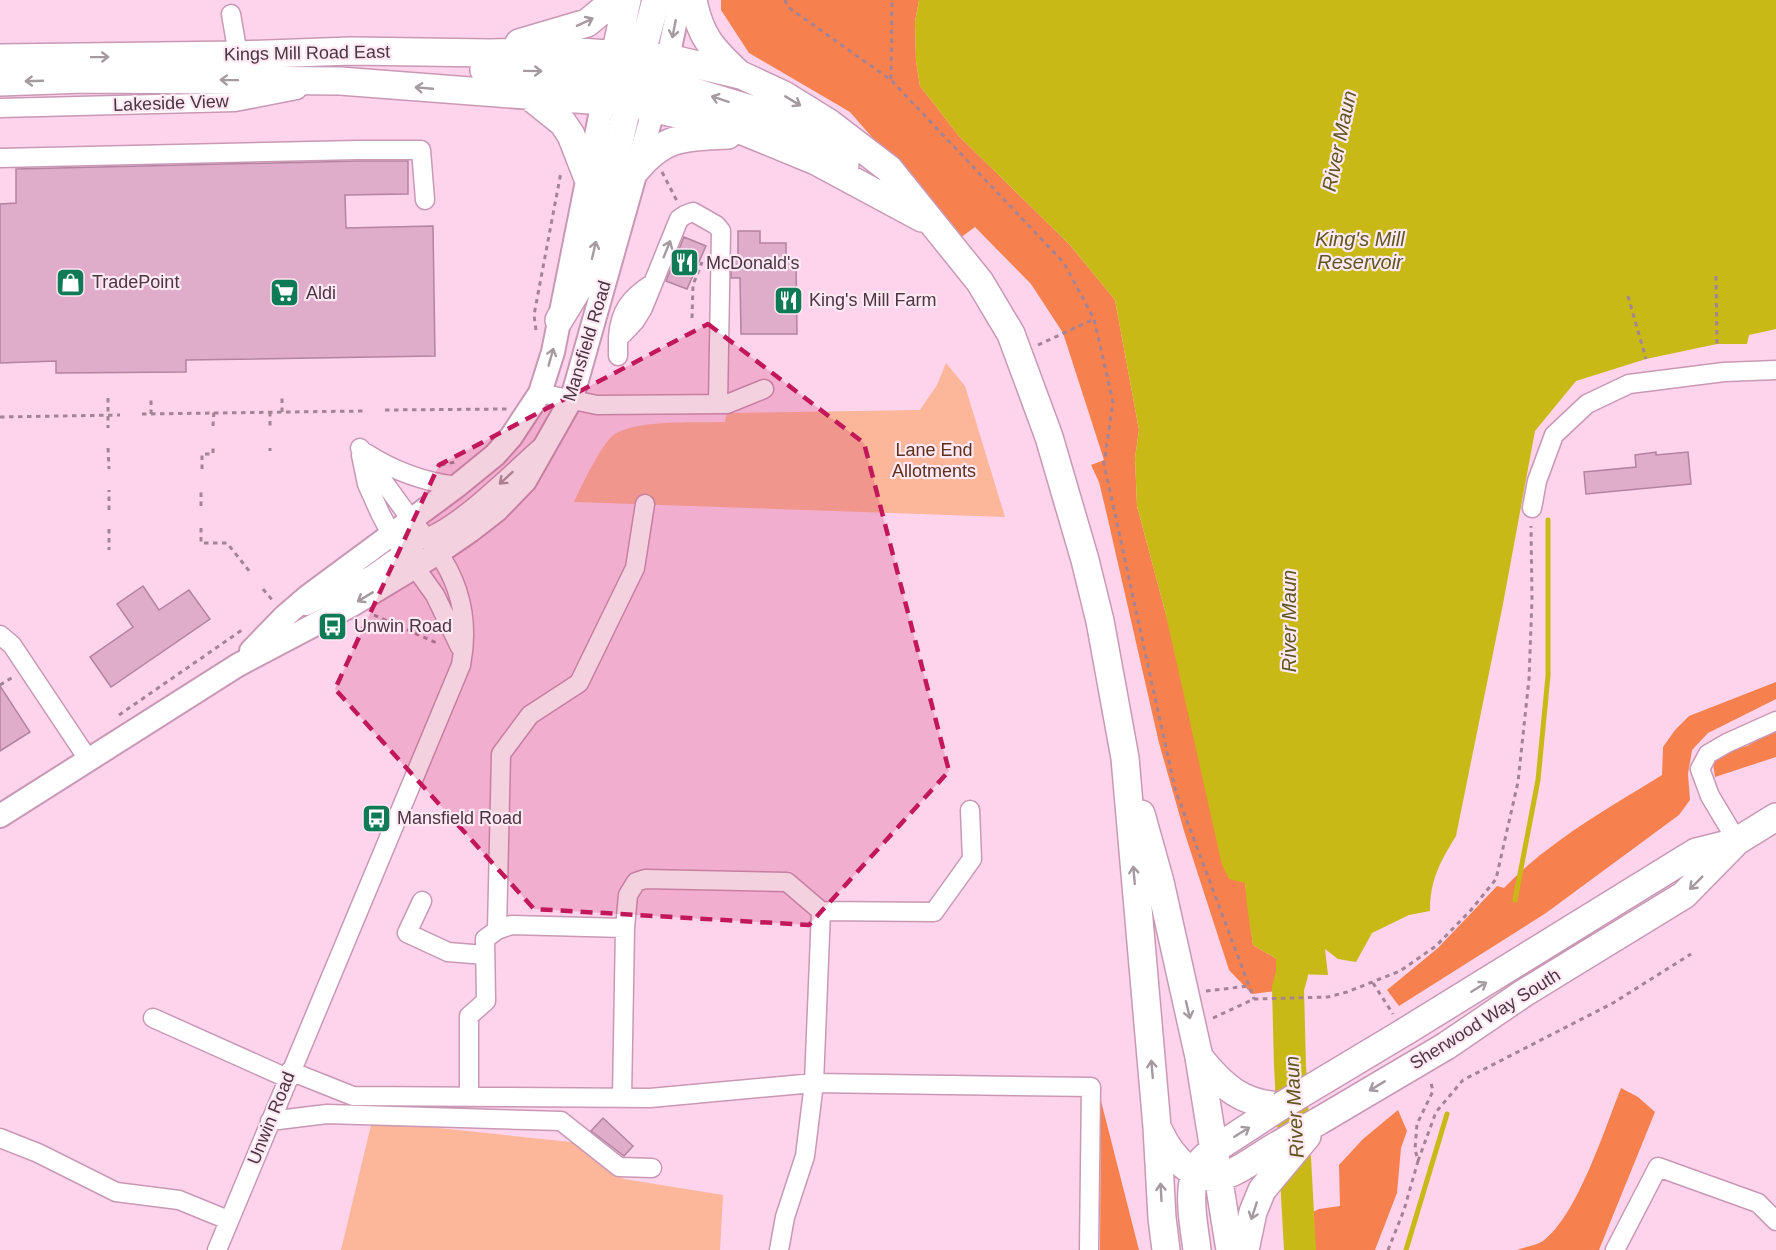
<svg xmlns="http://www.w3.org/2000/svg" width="1776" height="1250" viewBox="0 0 1776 1250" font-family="Helvetica,sans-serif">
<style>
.green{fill:#fcb69a}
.forest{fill:#f7814e}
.water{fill:#c9b917}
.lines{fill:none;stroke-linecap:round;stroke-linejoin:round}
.stream{stroke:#c9b917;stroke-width:5}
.river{stroke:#c9b917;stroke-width:32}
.building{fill:#dfacca;stroke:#b383a0;stroke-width:1.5}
.minor-casing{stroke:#c998b5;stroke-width:21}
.major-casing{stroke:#c998b5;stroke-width:26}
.highway-casing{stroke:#c998b5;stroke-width:30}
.path{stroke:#a38395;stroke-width:3;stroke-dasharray:4.5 4.5;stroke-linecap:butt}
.minor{stroke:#fff;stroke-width:18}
.major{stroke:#fff;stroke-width:22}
.highway{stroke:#fff;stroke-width:27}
.highway-bridge-casing{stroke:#c998b5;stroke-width:30;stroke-linecap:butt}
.highway-bridge{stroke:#fff;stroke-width:27}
.oneway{stroke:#a49aa0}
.marked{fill:#c2185b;fill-opacity:0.2;stroke:#c2185b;stroke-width:4.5;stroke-dasharray:12 8;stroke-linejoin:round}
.labels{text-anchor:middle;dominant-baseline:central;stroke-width:4.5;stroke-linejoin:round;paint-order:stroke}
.street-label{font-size:18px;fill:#4a3541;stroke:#fee8f4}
.poi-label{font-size:18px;fill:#4a3541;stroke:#fee8f4;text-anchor:start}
.park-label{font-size:18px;fill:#5e2f1b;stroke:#fee8f4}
.water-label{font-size:20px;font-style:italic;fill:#5d571f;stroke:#fee8f4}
</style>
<rect width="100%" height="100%" fill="#fed4ec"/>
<path class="green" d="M 946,363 L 965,386 L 1005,517 L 574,502 C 581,487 602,442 615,434 C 640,419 695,423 725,422 L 727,413 L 920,410 L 937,385 Z
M 372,1121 L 580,1143 L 624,1179 L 723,1195 L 720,1250 L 341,1250 Z"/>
<path class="forest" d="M 721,0 L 919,0 L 915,22 L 916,61 L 920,86 L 959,136 L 1070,245 L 1115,300 L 1139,430 L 1135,458 L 1137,506 L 1165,611 L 1245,882 L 1253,945 L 1282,962 L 1277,991 L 1252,994 L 1229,970 L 1184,831 L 1159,743 L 1106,511 L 1099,482 L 1091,465 L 1104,460 L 1063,333 L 1031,284 L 975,227 L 960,238 L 850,112 L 749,53 L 721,10 Z
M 1776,682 L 1776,699 L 1708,733 L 1692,750 L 1688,774 L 1690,800 L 1679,815 L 1546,913 L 1399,1006 L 1387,990 L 1438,948 L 1497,886 L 1504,888 C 1549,841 1607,809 1662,775 L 1663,747 L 1675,730 L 1689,716 Z
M 1776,730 L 1776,757 L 1715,777 L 1713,763 L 1729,750 L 1747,746 Z
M 1621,1088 L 1638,1097 L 1655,1112 L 1599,1250 L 1517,1250 C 1525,1247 1537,1245 1543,1241 C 1577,1216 1605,1128 1621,1088 Z
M 1101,1101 L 1139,1250 L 1100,1250 Z
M 1398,1110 L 1407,1131 L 1401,1148 L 1397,1193 L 1375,1250 L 1290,1250 L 1288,1224 L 1319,1209 L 1340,1206 L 1339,1165 L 1363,1139 Z"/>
<path class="water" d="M 919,0 L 1776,0 L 1776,329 L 1749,335 L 1747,344 L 1717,344 L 1646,359 L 1576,381 L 1535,431 L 1503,604 L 1456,836 C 1440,862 1430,880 1430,911 L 1409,915 L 1372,933 L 1356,962 L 1338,959 L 1325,949 L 1328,975 L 1292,974 L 1282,962 L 1253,945 L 1247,906 L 1245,883 L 1229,879 L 1222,865 L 1165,611 L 1137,506 L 1135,458 L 1139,430 L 1115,300 L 1070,245 L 959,136 L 920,86 L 916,61 L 915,22 Z"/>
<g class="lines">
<path class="stream" d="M 1515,900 L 1538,780 L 1548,676 L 1548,520
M 1406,1250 L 1447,1114"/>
<path class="river" d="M 1292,931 L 1292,974 L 1288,988 L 1290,1066 L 1300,1250"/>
</g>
<path class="building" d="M 357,161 L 408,161 L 408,194 L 345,195 L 346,228 L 433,226 L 435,356 L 186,360 L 186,372 L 56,373 L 56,361 L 0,363 L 0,204 L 16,203 L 16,169 Z
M 738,231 L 760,231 L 760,243 L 786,243 L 786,258 L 796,258 L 797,334 L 741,334 L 740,278 L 731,278 L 732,257 L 738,257 Z
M 684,237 L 706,246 L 687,289 L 666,281 Z
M 1656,452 L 1656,455 L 1688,452 L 1691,484 L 1586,494 L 1584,472 L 1636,467 L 1635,455 Z
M 143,586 L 159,610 L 189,590 L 210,619 L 111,687 L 90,657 L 133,627 L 117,604 Z
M 0,686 L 30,732 L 0,751 Z
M 603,1118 L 633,1146 L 624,1156 L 591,1131 Z"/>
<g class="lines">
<defs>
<path id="minor" d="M 231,14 L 238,55
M 0,108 L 235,102 L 297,90
M 0,158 L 357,150 L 421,150 L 425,200
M 618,337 C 620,310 631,297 653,283
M 618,356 L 618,339 L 635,321 L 643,308 L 679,219 L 685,215 L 693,212 L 716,225 L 721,231 L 718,404
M 540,393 L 597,405 L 727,404 L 764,389
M 366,453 C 394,471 424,482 457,486
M 361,455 L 367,484 L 380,513 L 391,534 L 435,595 L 460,647
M 1532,508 L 1537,481 L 1554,435 L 1587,404 L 1629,384 L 1724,372 L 1776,370
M 416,541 C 454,533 509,475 539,449
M 306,606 L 370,576 L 404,552 L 414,548
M 0,635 L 12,645 L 88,759
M 1737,841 L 1710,796 L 1700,769 L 1708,754 L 1727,743 L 1776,721
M 422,901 L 407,933 L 448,952 L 485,955
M 497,930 L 501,754 L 530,715 L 579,683 L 635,568 L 645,504
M 153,1018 L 287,1078
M 290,1071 L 353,1096 L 650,1098 L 814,1083 L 1091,1087 L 1089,1250
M 469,1097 L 469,1016 L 486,1001 L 485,939 L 497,930 L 511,925 L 625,928
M 622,1098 L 625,928 L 628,895 L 636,882 L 645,879 L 787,882 L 821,911 L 934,912 L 972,859 L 970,810
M 270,1121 L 327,1114 L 561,1121 L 619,1167 L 652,1168
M 0,1138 L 38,1153 L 116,1192 L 179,1200 L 228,1220
M 217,1250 L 461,665 C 469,624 461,585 437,551 C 429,540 419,530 411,519 C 393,496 377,472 360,448
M 779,1250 L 785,1217 L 805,1156 L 814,1083 L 821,911
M 1615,1250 L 1658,1167 L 1758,1203 L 1776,1221"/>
<path id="major" d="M 251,651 L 285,616 L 307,597 L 457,486 L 495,455 L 511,437 L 540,393 L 553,352 L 606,86
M 0,816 L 238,665 L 352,605 L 438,553 L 470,531 L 497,510 L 525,481 L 572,398 L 668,58 L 680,0"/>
<path id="highway" d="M 693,0 C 700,37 713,50 740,75
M 519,43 L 587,23 L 615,0
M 615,55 L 627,0
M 0,58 L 238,55 L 351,51 L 490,53 L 564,51 L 668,58 L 741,75 L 784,95 L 829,123 L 889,169 L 980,282 L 1011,334 L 1049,437 L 1085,560 L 1100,621 L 1125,758 L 1157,1127 L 1162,1218 L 1166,1250
M 620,59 L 634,71 L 648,78 L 757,111 L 794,127 L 829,148 L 845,165
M 484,70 L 609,75 L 636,91 L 653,108
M 634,71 L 641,56 L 656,0
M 0,82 L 83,79 L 340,81 L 628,103 L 691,117 L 732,127 L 750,134 L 816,161 L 922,218
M 527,94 L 563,123 L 571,135 L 587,176
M 637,169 C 665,135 687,137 728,135
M 559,320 L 590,269 L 628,103 L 638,89
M 1141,814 L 1160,882 L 1199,1057 L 1230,1250
M 1406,1031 L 1696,852 L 1736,842
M 1446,1046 L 1524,993 L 1684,895 L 1737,841 L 1776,817
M 1199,1057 C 1223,1087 1242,1104 1281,1106
M 1159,1131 C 1172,1159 1197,1187 1231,1173 C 1245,1167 1258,1157 1271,1149 C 1287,1140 1303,1130 1319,1121
M 1197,1250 C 1194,1225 1186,1190 1198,1166 C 1202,1158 1209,1154 1215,1149 L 1281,1106
M 1245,1250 L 1253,1212 L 1262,1190 L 1307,1136"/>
</defs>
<use href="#minor" class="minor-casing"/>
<use href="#major" class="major-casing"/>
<use href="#highway" class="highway-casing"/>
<path class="path" d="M 785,0 L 788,7 L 891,80 L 1064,263 L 1094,319 L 1113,402 L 1104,464 L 1175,789 L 1254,999
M 891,79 L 892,0
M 662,172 L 677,201
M 1716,276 L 1717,344
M 1628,296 L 1646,359
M 692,318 L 693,285 L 702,262
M 536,330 L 534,315 L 561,172
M 1038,345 L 1094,319
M 108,398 L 108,428
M 385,410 L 507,409
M 270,412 L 270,426
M 282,412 L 282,397
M 142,414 L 363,411
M 151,414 L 151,399
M 0,417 L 120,415
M 213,426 L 214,410
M 108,448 L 109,469
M 270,451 L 270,448
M 441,465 L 455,462
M 202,469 L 202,454 L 213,454 L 213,447
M 201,506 L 201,488
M 109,510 L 109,490
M 201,528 L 201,543 L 227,543 L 250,572
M 109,529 L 109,550
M 263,589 L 273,601
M 374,615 L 439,644
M 0,685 L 13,677
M 119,715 L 242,630
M 1373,983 L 1393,1014
M 1206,991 L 1249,986
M 1213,1018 L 1254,999 L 1328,997 L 1347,992 L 1400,971 L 1436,946 L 1471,910 L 1496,879 L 1518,782 L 1529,679 L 1532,600 L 1531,526
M 1418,1161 L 1436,1112 L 1463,1080 L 1613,1003 L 1691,954
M 1388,1250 L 1404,1210 L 1418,1161 L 1415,1149 L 1417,1124 L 1433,1091 L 1431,1083"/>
<use href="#minor" class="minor"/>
<use href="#major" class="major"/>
<use href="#highway" class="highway"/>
<defs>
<path id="highway-bridge" d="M 1281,1106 L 1406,1031
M 1319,1121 L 1446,1046"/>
</defs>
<use href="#highway-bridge" class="highway-bridge-casing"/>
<use href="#highway-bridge" class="highway-bridge"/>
</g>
<defs><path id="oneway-shaft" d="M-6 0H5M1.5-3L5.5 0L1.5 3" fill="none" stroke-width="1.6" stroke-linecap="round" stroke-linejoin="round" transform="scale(1.5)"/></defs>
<g class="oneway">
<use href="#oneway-shaft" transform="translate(585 22) rotate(-25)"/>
<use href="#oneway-shaft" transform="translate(674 29) rotate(101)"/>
<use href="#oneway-shaft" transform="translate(100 57) rotate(-1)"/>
<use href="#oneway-shaft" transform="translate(533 71) rotate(1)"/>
<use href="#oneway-shaft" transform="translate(229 80) rotate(-179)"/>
<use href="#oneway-shaft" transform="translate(34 81) rotate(178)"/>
<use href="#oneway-shaft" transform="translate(424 88) rotate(-175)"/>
<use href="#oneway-shaft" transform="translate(720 99) rotate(-162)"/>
<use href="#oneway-shaft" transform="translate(793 101) rotate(31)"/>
<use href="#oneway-shaft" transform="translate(667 249) rotate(-68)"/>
<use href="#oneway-shaft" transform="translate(594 250) rotate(-77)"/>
<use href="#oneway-shaft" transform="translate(551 357) rotate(-74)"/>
<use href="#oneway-shaft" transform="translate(506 478) rotate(138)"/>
<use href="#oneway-shaft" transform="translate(365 597) rotate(149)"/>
<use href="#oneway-shaft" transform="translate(1134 875) rotate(-95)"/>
<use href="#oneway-shaft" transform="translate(1696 883) rotate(135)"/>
<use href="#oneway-shaft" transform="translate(1479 987) rotate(-32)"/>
<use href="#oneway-shaft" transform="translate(1188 1010) rotate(77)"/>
<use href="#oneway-shaft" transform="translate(1152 1069) rotate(-95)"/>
<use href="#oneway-shaft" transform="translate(1377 1086) rotate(149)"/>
<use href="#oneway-shaft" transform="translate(1242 1132) rotate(-32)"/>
<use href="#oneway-shaft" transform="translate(1161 1192) rotate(-93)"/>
<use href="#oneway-shaft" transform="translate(1254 1211) rotate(108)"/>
</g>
<path class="marked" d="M 708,324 L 864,443 L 949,771 L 809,925 L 534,909 L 335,689 L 439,465 Z"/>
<defs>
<symbol id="restaurant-square" viewBox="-11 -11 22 22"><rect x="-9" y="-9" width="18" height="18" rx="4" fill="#0e7b56" stroke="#fee8f4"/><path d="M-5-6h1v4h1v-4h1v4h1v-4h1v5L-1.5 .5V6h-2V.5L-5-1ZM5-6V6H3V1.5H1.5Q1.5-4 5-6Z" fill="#fff"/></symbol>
<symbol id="shop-square" viewBox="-11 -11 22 22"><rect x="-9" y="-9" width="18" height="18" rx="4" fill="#0e7b56" stroke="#fee8f4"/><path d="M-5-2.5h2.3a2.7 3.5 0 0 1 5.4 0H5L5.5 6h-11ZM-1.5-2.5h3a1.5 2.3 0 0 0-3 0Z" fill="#fff"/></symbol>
<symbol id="supermarket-square" viewBox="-11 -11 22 22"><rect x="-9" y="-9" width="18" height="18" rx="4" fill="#0e7b56" stroke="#fee8f4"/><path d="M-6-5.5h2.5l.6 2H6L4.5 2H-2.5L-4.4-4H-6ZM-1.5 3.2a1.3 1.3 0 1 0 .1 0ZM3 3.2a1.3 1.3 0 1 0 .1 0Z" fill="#fff"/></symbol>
<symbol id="bus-square" viewBox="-11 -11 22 22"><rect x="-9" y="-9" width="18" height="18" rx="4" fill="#0e7b56" stroke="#fee8f4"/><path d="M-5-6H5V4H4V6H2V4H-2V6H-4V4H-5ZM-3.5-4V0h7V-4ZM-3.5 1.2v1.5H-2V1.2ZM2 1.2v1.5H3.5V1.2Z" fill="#fff"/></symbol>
</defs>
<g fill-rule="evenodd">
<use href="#restaurant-square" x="668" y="246" width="33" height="33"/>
<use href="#shop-square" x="54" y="266" width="33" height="33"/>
<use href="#supermarket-square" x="268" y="276" width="33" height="33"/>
<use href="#restaurant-square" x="772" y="284" width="33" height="33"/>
<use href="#bus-square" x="316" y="610" width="33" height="33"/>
<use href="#bus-square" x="360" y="802" width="33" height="33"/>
</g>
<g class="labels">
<g class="street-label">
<text transform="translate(307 53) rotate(-1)">Kings Mill Road East</text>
<text transform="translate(171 103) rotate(-2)">Lakeside View</text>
<text transform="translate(587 341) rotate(-73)">Mansfield Road</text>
<text transform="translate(1485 1019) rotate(-32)">Sherwood Way South</text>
<text transform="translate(271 1118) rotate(-68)">Unwin Road</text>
</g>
<g class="poi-label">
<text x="706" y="263">McDonald's</text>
<text x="92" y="282">TradePoint</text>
<text x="306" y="293">Aldi</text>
<text x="809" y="300">King's Mill Farm</text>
<text x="354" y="626">Unwin Road</text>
<text x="397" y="818">Mansfield Road</text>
</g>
<g class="park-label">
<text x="934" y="450">Lane End<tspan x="934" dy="21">Allotments</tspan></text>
</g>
<g class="water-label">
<text transform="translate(1339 141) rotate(-78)">River Maun</text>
<text x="1360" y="239">King's Mill<tspan x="1360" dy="23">Reservoir</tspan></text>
<text transform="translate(1289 621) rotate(-90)">River Maun</text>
<text transform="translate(1294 1107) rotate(-93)">River Maun</text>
</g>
</g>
</svg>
